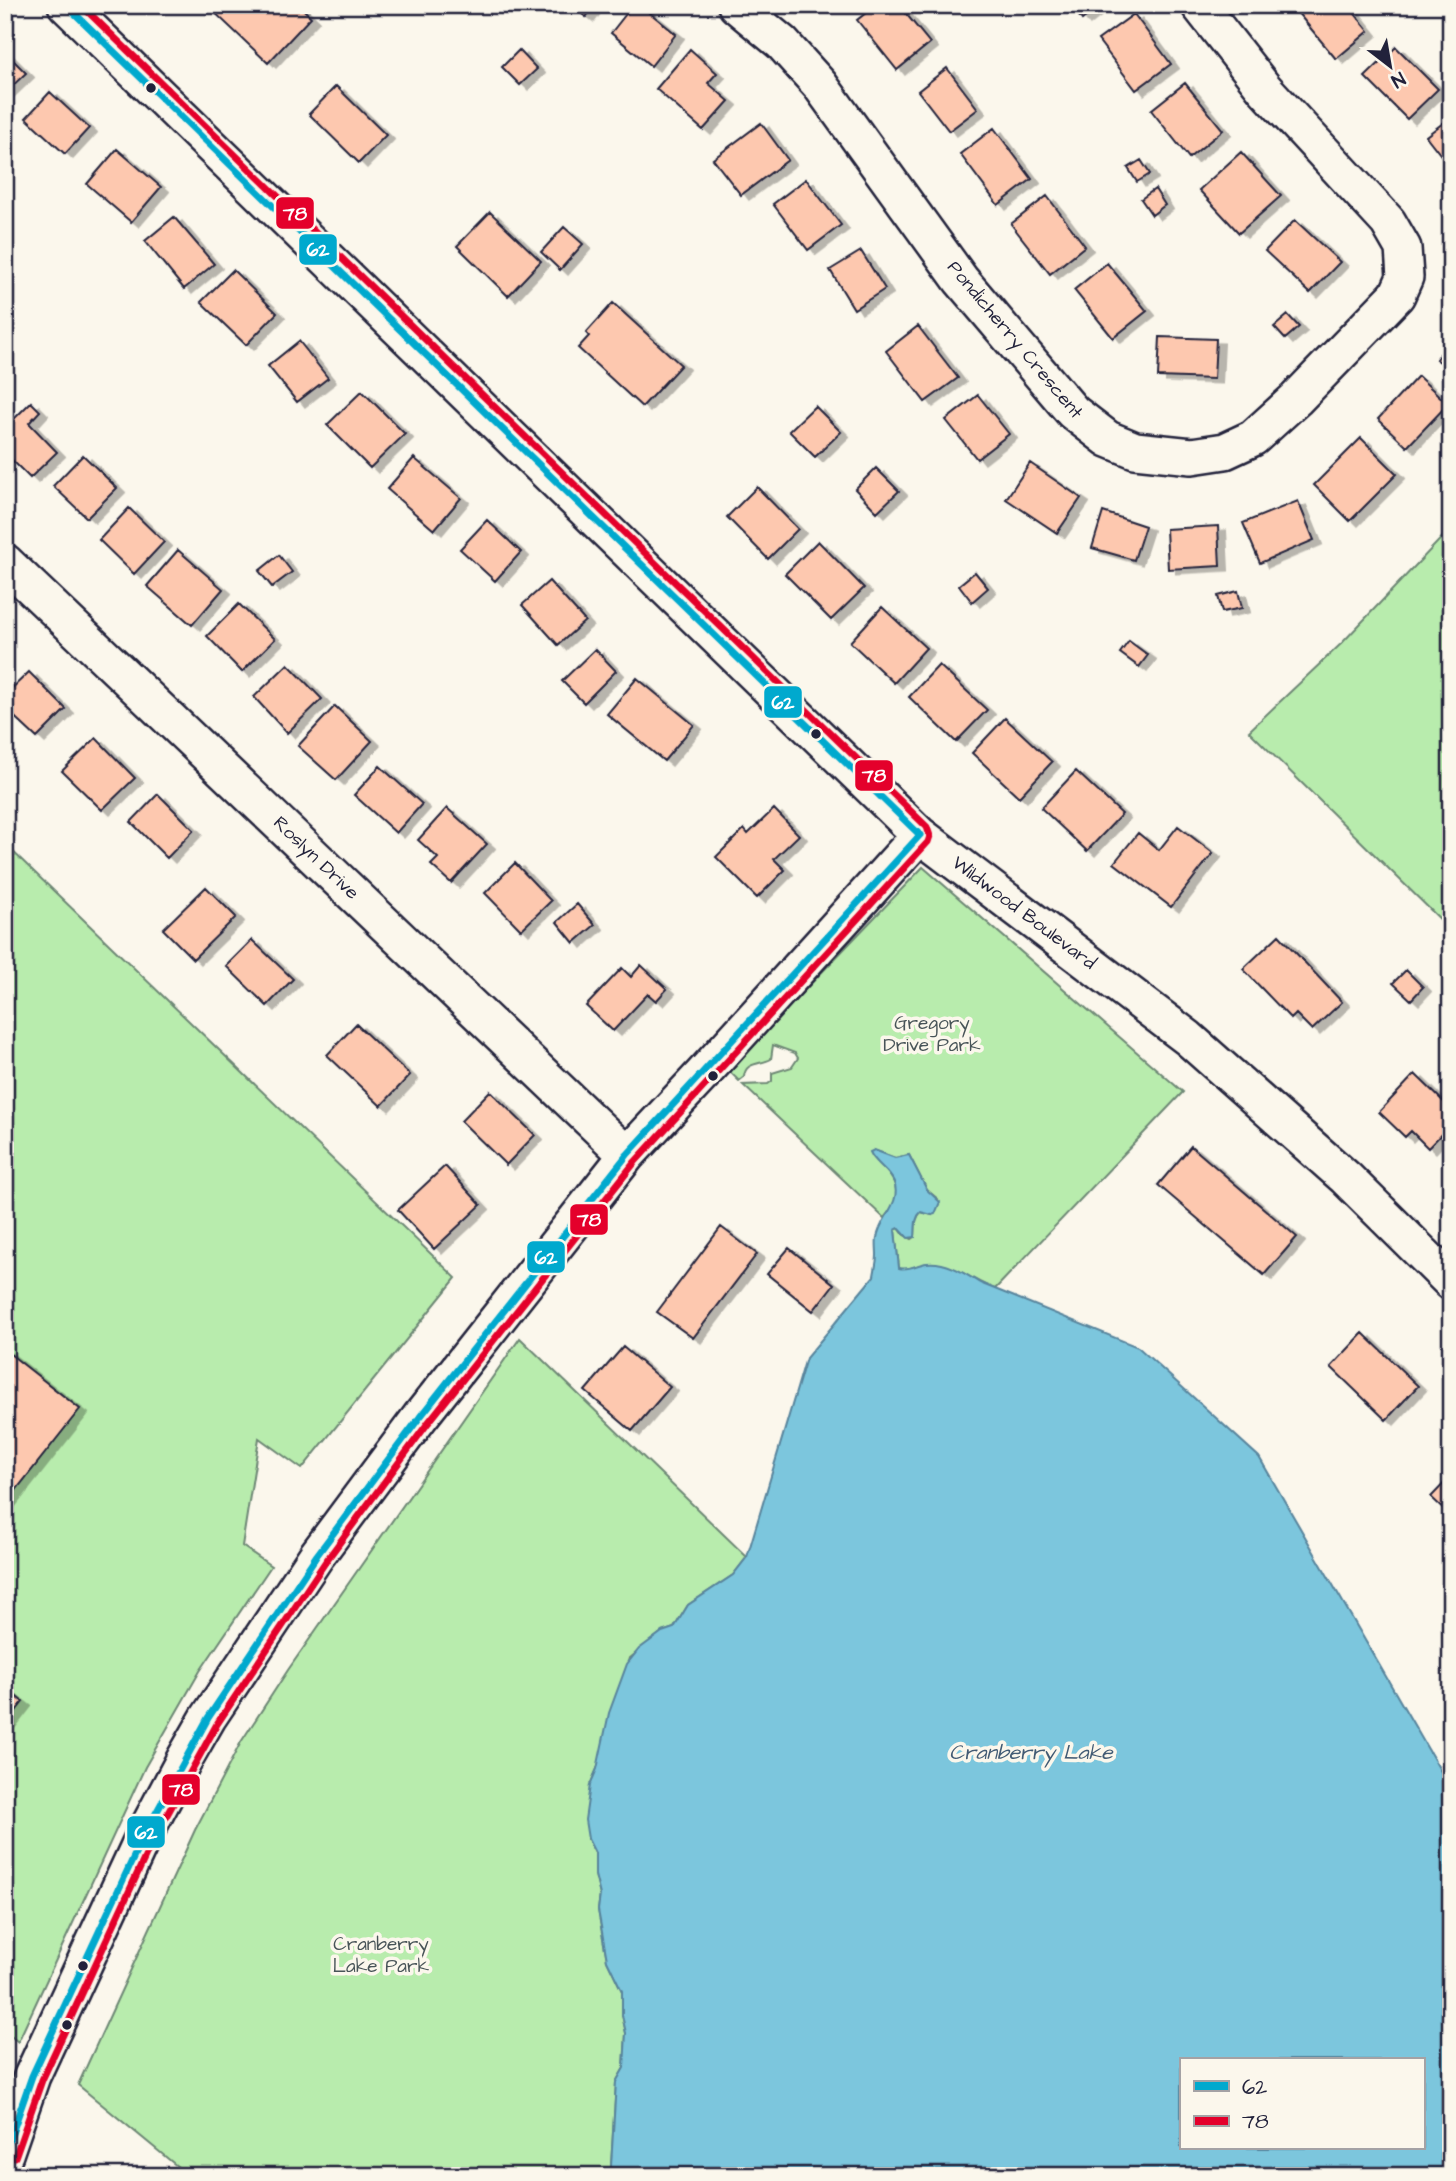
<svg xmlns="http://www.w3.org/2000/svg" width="1456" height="2181" viewBox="0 0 1456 2181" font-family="'Architects Daughter',sans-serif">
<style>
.green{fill:#b8ecad;stroke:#6d8774;stroke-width:2}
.water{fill:#7cc6dd;stroke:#58849c;stroke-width:2;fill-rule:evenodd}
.building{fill:#fdc8af;stroke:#22223b;stroke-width:2;filter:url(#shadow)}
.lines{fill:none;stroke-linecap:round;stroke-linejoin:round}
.street-casing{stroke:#22223b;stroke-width:40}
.street{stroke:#fbf7ec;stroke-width:35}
.bus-1-casing{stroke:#fbf7ec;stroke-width:12}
.bus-2-casing{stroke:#fbf7ec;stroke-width:12}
.bus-1{stroke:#00a9ce;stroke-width:7}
.bus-2{stroke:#e4002b;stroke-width:7}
.bus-dot{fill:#22223b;stroke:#fbf7ec;stroke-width:2.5}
.labels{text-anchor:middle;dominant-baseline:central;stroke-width:7;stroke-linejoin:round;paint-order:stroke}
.street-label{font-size:19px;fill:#22223b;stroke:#fbf7ec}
.park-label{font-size:19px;fill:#485458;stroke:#fbf7ec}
.water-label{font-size:21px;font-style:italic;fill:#425b74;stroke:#fbf7ec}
.line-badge{stroke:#fbf7ec;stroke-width:2.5}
.badge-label{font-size:19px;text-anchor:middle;font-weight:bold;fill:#fff}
</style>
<defs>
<filter id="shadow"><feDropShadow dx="8" dy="4.5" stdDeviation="0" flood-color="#0004"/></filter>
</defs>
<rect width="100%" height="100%" fill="#fbf7ec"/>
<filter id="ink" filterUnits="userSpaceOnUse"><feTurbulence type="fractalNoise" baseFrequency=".0143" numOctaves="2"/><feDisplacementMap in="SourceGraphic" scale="14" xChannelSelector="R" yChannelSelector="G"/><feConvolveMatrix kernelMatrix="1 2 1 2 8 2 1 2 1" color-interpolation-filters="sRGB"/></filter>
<g filter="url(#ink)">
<path class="green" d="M 1451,528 L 1451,930 L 1249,731 L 1342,643 Z
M 5,844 L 456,1278 L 302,1469 L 259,1438 L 242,1546 L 271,1566 L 200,1671 L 145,1767 L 18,2042 L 5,2031 Z
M 923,867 L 1183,1092 L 995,1289 C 973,1281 956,1265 932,1263 C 920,1262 910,1272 899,1268 L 895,1230 L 899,1228 L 904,1235 L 912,1239 L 915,1237 C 916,1228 914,1219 921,1212 L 932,1215 L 938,1199 L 927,1190 L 909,1155 L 895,1158 L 874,1150 L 872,1156 C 884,1168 903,1184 894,1204 C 892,1209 887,1214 884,1218 L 743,1085 L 768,1084 L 772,1081 L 772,1073 L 792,1067 L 798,1058 L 795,1053 L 773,1045 L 771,1059 C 761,1065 745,1061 744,1077 L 739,1081 L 728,1070 Z
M 520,1338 L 747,1557 L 733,1575 L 688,1605 L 674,1628 L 662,1632 L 630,1658 L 597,1769 L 590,1785 L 588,1839 L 595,1853 L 595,1875 L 600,1895 L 598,1910 L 607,1960 L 622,1991 L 622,2015 L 626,2033 L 624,2068 L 616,2082 L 611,2166 L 613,2176 L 189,2176 L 78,2085 L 195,1830 L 241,1742 L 288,1670 Z"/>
<path class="water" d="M 874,1150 L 895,1158 L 909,1155 L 927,1190 L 940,1202 L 935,1214 L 932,1215 L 921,1212 C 914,1218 916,1228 915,1237 L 908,1238 L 899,1228 L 895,1230 L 899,1268 C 909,1271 917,1264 927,1263 C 947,1261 964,1273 980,1283 L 1138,1347 L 1259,1457 L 1451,1789 L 1451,2176 L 613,2176 L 611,2166 L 616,2082 L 624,2068 L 626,2033 L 622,2015 L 622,1991 L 607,1960 L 598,1910 L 600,1895 L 595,1875 L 595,1853 L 588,1839 L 585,1820 L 590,1785 L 597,1769 L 609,1713 L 627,1664 L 639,1649 L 662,1632 L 674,1628 L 688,1605 L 733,1575 L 747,1557 L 806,1358 L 874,1276 C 875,1269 877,1262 877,1255 C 877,1249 876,1243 877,1238 C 880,1217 902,1204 894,1182 C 889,1170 875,1164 870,1152 ZM 1181,2060 L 1423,2060 L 1423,2148 L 1181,2148 Z"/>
<path class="building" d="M 214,5 L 299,5 L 311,17 L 268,63 L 211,9 Z
M 570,5 L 595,5 L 586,17 Z
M 633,5 L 640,5 L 676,34 L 651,66 L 611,33 Z
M 876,5 L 899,5 L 930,43 L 897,70 L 857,20 Z
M 1071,5 L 1101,5 L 1082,20 Z
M 1305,5 L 1348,5 L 1369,31 L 1336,59 L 1297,12 Z
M 1134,14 L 1171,64 L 1136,90 L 1098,40 Z
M 1396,47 L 1438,89 L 1407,119 L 1365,77 Z
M 690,49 L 717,73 L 708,83 L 729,101 L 703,130 L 656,89 Z
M 519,50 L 537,69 L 520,85 L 502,67 Z
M 5,52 L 26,73 L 5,93 Z
M 947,68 L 978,109 L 949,131 L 918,91 Z
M 1185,83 L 1223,130 L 1189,158 L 1151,110 Z
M 336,86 L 386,135 L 359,163 L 309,114 Z
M 50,92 L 89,128 L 65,154 L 26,118 Z
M 1451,117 L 1451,168 L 1426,136 Z
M 761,123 L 788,160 L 741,195 L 713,159 Z
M 994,128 L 1032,179 L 998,205 L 960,154 Z
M 117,149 L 161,187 L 131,222 L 87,184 Z
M 1241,152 L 1281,196 L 1239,233 L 1199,190 Z
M 1141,160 L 1150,174 L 1137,182 L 1128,168 Z
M 806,179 L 841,225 L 808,250 L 773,204 Z
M 1155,189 L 1165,205 L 1152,215 L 1141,199 Z
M 1047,196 L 1085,246 L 1050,274 L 1011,224 Z
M 490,212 L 541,261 L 508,296 L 457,246 Z
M 174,217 L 214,264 L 184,289 L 145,241 Z
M 1295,220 L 1340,262 L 1310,293 L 1265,251 Z
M 564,227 L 583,244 L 560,270 L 541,252 Z
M 861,251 L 885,289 L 854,309 L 830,270 Z
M 1107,263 L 1147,311 L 1113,338 L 1074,290 Z
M 233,270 L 277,313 L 246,345 L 201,302 Z
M 613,303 L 681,365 L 642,407 L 578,348 L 589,336 L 586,333 Z
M 1288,315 L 1299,327 L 1285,339 L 1274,327 Z
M 918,326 L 958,378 L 925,402 L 886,351 Z
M 1160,337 L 1216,339 L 1214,379 L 1158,377 Z
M 1451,340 L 1451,370 L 1436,359 Z
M 299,341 L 328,378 L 297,402 L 268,366 Z
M 1418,376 L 1448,404 L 1407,447 L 1378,419 Z
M 362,391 L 405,434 L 370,468 L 327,425 Z
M 978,395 L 1009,434 L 977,459 L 946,420 Z
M 31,402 L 40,411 L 29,423 L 57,452 L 30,478 L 5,453 L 5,428 Z
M 815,406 L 841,432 L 815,457 L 789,431 Z
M 1361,438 L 1397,474 L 1350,521 L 1314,485 Z
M 83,455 L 117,488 L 87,518 L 53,486 Z
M 414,458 L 461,498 L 434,530 L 387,489 Z
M 1030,463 L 1081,498 L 1057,533 L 1006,499 Z
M 876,468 L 899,491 L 877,512 L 855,489 Z
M 757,487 L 798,529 L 768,559 L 727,517 Z
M 1298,501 L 1314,540 L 1260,563 L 1243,523 Z
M 129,508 L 164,542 L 134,574 L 99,540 Z
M 1103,512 L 1145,526 L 1134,560 L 1092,548 Z
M 487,520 L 521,552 L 495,581 L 460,549 Z
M 1218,526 L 1220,566 L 1168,569 L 1166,529 Z
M 818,541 L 864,588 L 831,620 L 785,574 Z
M 178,550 L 223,589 L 192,625 L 147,586 Z
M 279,555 L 292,572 L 272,587 L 259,571 Z
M 975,572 L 988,588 L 972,602 L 959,585 Z
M 549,581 L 585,621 L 558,645 L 522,605 Z
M 1238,591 L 1242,608 L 1222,612 L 1218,596 Z
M 239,604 L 275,639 L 242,672 L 207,636 Z
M 882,607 L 926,648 L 894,683 L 850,642 Z
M 1129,641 L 1148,655 L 1139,667 L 1120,653 Z
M 595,649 L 616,671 L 584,703 L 562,681 Z
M 288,664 L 322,699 L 287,733 L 254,697 Z
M 939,665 L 987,710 L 956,742 L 909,697 Z
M 29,672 L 66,709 L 37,738 L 5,708 L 5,695 Z
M 637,678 L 694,725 L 664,761 L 607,714 Z
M 335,706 L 372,741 L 336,780 L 298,746 Z
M 1005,718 L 1052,762 L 1019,797 L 972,753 Z
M 96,738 L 135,778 L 102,810 L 62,771 Z
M 380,766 L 422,804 L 396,833 L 354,795 Z
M 1076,771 L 1122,814 L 1087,851 L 1041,808 Z
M 158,794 L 194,830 L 167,858 L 131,822 Z
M 447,808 L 487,844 L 451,883 L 431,865 L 438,858 L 418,840 Z
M 774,809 L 799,835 L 774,859 L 785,870 L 757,898 L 716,857 L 744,829 L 748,834 Z
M 1178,826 L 1213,853 L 1171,907 L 1114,863 L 1138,833 L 1159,850 Z
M 515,863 L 551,901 L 521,930 L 485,893 Z
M 206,887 L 236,917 L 193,959 L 163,929 Z
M 577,904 L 595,925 L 574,943 L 557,922 Z
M 1279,935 L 1342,1002 L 1312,1030 L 1296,1014 L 1291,1019 L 1243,969 Z
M 252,940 L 293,979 L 267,1006 L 226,966 Z
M 641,965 L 667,989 L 656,1001 L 648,994 L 613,1031 L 586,1006 L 622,968 L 631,977 Z
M 1406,970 L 1423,987 L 1411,1000 L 1393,983 Z
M 356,1024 L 410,1075 L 381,1106 L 327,1055 Z
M 1415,1074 L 1451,1109 L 1451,1124 L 1428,1148 L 1411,1131 L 1405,1137 L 1379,1112 Z
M 490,1091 L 535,1135 L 506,1165 L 461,1121 Z
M 1191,1146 L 1297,1237 L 1264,1275 L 1158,1185 Z
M 445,1166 L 481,1205 L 434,1249 L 398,1210 Z
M 721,1227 L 757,1254 L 693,1338 L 657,1312 Z
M 789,1248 L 834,1284 L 813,1311 L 767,1274 Z
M 1363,1333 L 1418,1386 L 1386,1420 L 1331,1367 Z
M 623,1347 L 670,1387 L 632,1431 L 585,1391 Z
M 5,1350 L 80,1409 L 5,1504 Z
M 1451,1476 L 1451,1516 L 1431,1497 Z
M 5,1688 L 23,1702 L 5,1725 Z"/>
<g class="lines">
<defs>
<path id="street" d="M 66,5 L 920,835 L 1188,1038 L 1346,1178 L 1451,1282
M 736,5 L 782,43 L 820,85 L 961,280 L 1073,412 L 1108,439 L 1135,450 L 1192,456 L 1225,451 L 1253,438 L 1296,399 L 1397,295 L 1405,277 L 1403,248 L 1388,222 L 1264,88 L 1199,5
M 5,562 L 627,1155
M 5,2154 L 32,2076 L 143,1837 L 185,1758 L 208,1718 L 317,1555 L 420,1417 L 627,1155 L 702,1075 L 920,835"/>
</defs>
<use href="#street" class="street-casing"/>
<use href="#street" class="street"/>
<defs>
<path id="bus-1" d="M 5,2153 L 32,2076 L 143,1837 L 208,1718 L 317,1555 L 420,1417 L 627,1155 L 920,835 L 66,5"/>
<path id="bus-2" d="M 15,2157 L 42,2080 L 152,1842 L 217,1724 L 326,1561 L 428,1423 L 635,1162 L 928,842 L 930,836 L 927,827 L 81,5"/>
</defs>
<use href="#bus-1" class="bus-1-casing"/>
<use href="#bus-2" class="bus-2-casing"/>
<use href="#bus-1" class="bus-1"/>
<use href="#bus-2" class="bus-2"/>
</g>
</g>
<g class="bus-dot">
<circle cx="151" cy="88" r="6"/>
<circle cx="816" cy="734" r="6"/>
<circle cx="713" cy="1076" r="6"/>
<circle cx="83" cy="1966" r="6"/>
<circle cx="67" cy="2025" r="6"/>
</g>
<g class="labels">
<g class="street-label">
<text transform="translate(1015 340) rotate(50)">Pondicherry Crescent</text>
<text transform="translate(316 858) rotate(44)">Roslyn Drive</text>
<text transform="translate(1024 913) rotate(37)">Wildwood Boulevard</text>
</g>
<g class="park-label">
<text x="932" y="1023">Gregory<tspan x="932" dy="22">Drive Park</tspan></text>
<text x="381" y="1944">Cranberry<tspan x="381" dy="22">Lake Park</tspan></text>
</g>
<g class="water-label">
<text x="1031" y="1752">Cranberry Lake</text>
</g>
</g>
<g class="line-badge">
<rect x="275" y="196" width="40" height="34" rx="7" fill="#e4002b"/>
<rect x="298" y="233" width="40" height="33" rx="7" fill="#00a9ce"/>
<rect x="763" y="685" width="40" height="34" rx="7" fill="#00a9ce"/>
<rect x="854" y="759" width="40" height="33" rx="7" fill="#e4002b"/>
<rect x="569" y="1203" width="40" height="33" rx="7" fill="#e4002b"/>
<rect x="526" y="1240" width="40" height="34" rx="7" fill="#00a9ce"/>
<rect x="161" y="1773" width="40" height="33" rx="7" fill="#e4002b"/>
<rect x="126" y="1815" width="40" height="34" rx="7" fill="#00a9ce"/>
</g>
<g class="badge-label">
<text x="295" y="220">78</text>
<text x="318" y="256">62</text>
<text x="783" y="709">62</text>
<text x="874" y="782">78</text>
<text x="589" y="1226">78</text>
<text x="546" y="1264">62</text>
<text x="181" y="1796">78</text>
<text x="146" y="1839">62</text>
</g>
<rect width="1456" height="2181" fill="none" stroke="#fbf7ec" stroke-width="28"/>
<rect x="14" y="14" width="1428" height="2153" fill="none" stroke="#22223b" stroke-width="2.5" filter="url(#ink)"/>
<rect x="1180" y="2058" width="245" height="91" fill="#fbf7ec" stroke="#a4a2a5" stroke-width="2"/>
<rect x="1194" y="2081" width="35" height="10" fill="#00a9ce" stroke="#a4a2a5" stroke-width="2"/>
<text x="1242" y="2094" font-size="21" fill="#22223b">62</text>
<rect x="1194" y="2116" width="35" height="10" fill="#e4002b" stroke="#a4a2a5" stroke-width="2"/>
<text x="1242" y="2128" font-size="21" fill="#22223b">78</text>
<g transform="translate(1390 66) rotate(149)" stroke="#fbf7ec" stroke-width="5" paint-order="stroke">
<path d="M0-5L12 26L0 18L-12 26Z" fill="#22223b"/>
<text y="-10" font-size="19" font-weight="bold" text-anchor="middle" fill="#22223b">N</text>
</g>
</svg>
